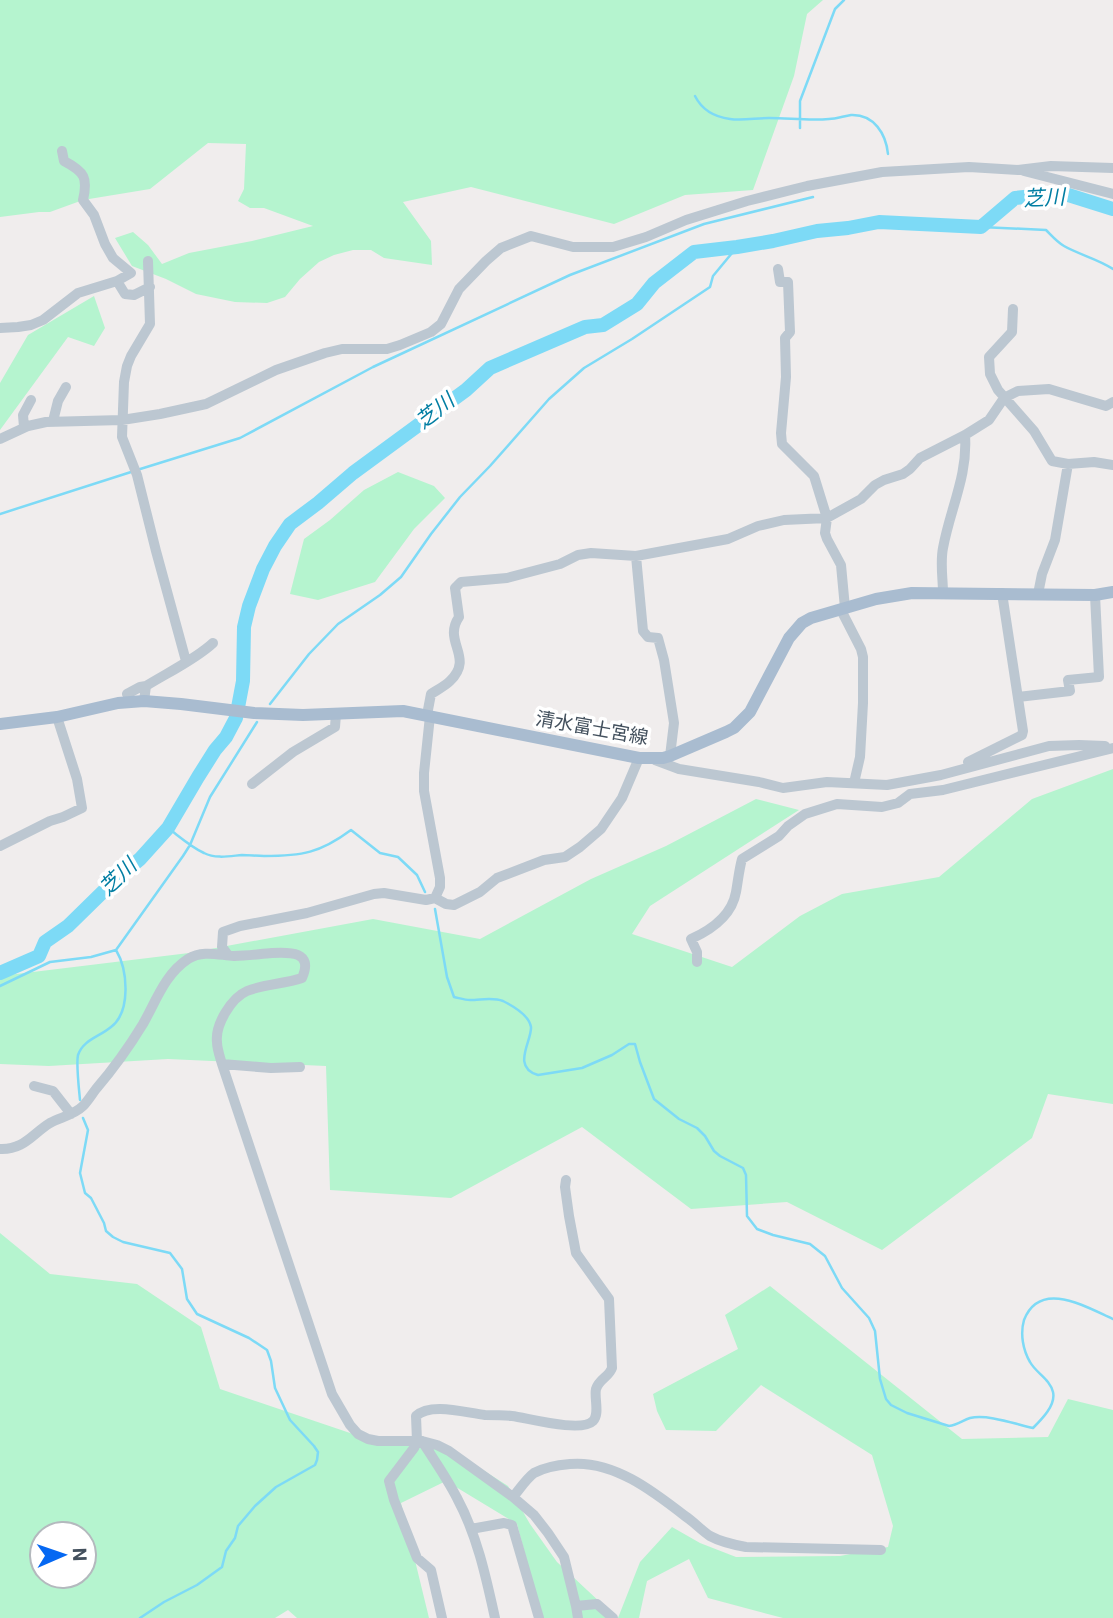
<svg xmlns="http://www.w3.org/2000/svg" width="1113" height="1618" viewBox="0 0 1113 1618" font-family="Roboto,'Noto Sans JP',sans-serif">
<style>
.green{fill:#b5f4cf;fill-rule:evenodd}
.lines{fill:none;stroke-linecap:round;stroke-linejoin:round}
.stream{stroke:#7ddaf6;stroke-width:2.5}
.river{stroke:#7ddaf6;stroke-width:14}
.minor{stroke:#bcc7d1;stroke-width:10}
.major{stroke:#a9bcd0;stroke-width:12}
.labels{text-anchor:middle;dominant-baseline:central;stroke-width:7;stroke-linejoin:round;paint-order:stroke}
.street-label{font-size:19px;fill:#43505d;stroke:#fff}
.water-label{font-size:21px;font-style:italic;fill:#027ea3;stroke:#fff}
</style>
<rect width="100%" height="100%" fill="#f0eded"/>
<path class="green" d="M 0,0 L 823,0 L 807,14 L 794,76 L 753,190 L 685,195 L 614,224 L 471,187 L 403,202 L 431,241 L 432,265 L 384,258 L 371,250 L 353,250 L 334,255 L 319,262 L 300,279 L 285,297 L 267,303 L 235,302 L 196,294 L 166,279 L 132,266 L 115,238 L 133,232 L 148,245 L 162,264 L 189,253 L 252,241 L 313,226 L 264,208 L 250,208 L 238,201 L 244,189 L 246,144 L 208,143 L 150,189 L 83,200 L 50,212 L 39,212 L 0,217 Z
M 94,296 L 105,328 L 94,346 L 68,337 L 0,430 L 0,383 L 28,335 Z
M 398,472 L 434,486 L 445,498 L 414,529 L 375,582 L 318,600 L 290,594 L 304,539 L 330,520 L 364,490 Z
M 1113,769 L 1113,1104 L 1048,1094 L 1032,1138 L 882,1250 L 787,1202 L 691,1209 L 582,1127 L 451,1198 L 330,1190 L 326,1066 L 168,1059 L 49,1066 L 0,1064 L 0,976 L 189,953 L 373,919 L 480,939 L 591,879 L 666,846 L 756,799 L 799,810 L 650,906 L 632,934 L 732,967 L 800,916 L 842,894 L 939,877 L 1032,799 Z
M 0,1233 L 50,1274 L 137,1284 L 201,1327 L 220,1389 L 353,1434 L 450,1449 L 508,1486 L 530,1524 L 557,1562 L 617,1618 L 542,1618 L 517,1524 L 446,1481 L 401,1503 L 429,1618 L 297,1618 L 288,1610 L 275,1618 L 0,1618 ZM 42,1534 L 84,1534 L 84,1576 L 42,1576 Z
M 770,1286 L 962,1439 L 1048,1437 L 1068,1399 L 1113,1410 L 1113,1618 L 783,1618 L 708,1598 L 689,1559 L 647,1581 L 639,1618 L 618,1618 L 640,1562 L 672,1527 L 700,1543 L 736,1557 L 840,1556 L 888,1547 L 893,1526 L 872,1455 L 761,1385 L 716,1431 L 666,1430 L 657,1411 L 653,1394 L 738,1349 L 725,1315 Z"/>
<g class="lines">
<path class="stream" d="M 695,96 C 702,110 715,117 730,119 C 742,121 756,118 769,118 C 789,118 809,121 829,119 C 836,119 844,116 851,115 C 874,114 886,134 888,154
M 800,128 L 800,101 L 835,9 L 844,0
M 981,227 L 1046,230 C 1052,236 1057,242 1064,246 C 1080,255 1098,259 1113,269
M 137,470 L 240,438 L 373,367 L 570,275 L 704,224 L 813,197
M 0,514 L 131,472
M 270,704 L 309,654 L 338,624 L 380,595 L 401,577 L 431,534 L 460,497 L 490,466 L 549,399 L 584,368 L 632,339 L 710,287 L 713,276 L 737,247
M 168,828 C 180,837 191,847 204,853 C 216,859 230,856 242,855 C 249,855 257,856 264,856 C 302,856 320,853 351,830 L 380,853 L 398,857 L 417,875 L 425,892
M 435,909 L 447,977 L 454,997 C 459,998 465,1000 470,1000 C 481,1000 493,997 503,1001 C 513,1006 529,1015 531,1027 C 532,1041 511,1067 538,1075 L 582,1068 L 612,1055 L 629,1044 L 635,1044 L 640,1062 L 654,1099 L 679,1119 L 697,1128 L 705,1136 L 714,1151 L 720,1156 L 743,1168 L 746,1175 L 747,1216 L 757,1229 L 773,1235 L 810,1244 L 825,1256 L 842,1288 L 869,1318 L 875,1331 L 880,1379 L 886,1399 L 891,1405 L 907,1413 L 949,1426 C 958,1425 963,1420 970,1418 C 988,1414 1015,1424 1033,1428 C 1042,1419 1056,1405 1053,1392 C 1050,1379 1036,1373 1030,1362 C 1023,1350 1020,1334 1024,1320 C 1040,1279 1086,1307 1113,1319
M 0,986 L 50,962 L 91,957 L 116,950 L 183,856 L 190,845 L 210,797 L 257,722
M 80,1100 C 79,1089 76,1064 78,1055 C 83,1040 99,1037 111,1027 C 131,1012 128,970 116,950
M 83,1118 L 88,1130 L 80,1173 L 85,1193 L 91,1198 L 104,1223 L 106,1231 L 113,1237 L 123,1242 L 170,1253 L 182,1269 L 187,1299 L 197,1314 L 249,1338 L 267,1350 L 271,1361 L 275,1388 L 290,1420 L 314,1446 L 318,1452 L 317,1460 L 315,1465 L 276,1487 L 255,1506 L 238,1526 L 235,1538 L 226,1551 L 222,1567 L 197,1585 L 164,1602 L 140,1618"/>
<path class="river" d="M 0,973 L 39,956 L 45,942 L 68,926 L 116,879 L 140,859 L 168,828 L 198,777 L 215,750 L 226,737 L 236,718 L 243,681 L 244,627 L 249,606 L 263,569 L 275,546 L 290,524 L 318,503 L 353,473 L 466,390 L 490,368 L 585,327 L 603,325 L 637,304 L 654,283 L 694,252 L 737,247 L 773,241 L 817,231 L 848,228 L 879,222 L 981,227 L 1015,198 L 1062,193 L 1113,209"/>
<path class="minor" d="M 1024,171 L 1113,194
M 148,261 L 150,324 L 131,356 L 127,366 L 124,382 L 122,437 L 137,475 L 156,551 L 186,661
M 778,269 L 780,282 L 788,282 L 790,332 L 785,338 L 786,377 L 781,433 L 782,444 L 814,476 L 827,518 L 825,533 L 827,539 L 841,565 L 845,608
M 117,281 L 125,294 L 134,295 L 150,287
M 1013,309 L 1012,332 L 989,357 L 990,374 L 998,390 L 1034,431 L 1052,461 L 1068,464 L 1094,462 L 1113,465
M 0,328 L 18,327 L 31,325 L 43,320 L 78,293 L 117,281 L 131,273 L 113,258 L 105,244 L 94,215 L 83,200 C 88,178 85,172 64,161 L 62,151
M 53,421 L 58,401 L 66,387
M 24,427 L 23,415 L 31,400
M 0,439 L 28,426 L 46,422 L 122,420 L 160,414 L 206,404 L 276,370 L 325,353 L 342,349 L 387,349 L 400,345 L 431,332 L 441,324 L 459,289 L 486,261 L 501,248 L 531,236 L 573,247 L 613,247 L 646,237 L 686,220 L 747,201 L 807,186 L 882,172 L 969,167 L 1018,170 L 1051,166 L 1113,168
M 636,556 L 643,631 L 648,637 L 658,638 L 664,660 L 674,723 L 670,756
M 943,593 C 943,579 940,563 943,548 C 950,509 968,476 965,435
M 1038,594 L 1042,574 L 1055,540 L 1068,464
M 841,610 L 861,649 L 863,657 L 863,703 L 860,757 L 854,783
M 127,694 L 140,687 L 146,686
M 1018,697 L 1070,691 L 1068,680 L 1099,677 L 1095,595
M 144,701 L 146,686 C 167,673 196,659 213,643
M 427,715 L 431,694 C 437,690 445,686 450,681 C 475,657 442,642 459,617 L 455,588 L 461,582 L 507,578 L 560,564 L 578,555 L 591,553 L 636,556 L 728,539 L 758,526 L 784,520 L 827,518 L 861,499 L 875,485 L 884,480 L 903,474 L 910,469 L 920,458 L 965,435 L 989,420 L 1004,398 L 1018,391 L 1049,389 L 1106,406 L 1113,402
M 430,716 L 424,773 L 424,791 L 440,878 L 440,887 L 435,898
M 655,760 L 679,769 L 759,782 L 783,788 L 827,782 L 887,785 L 941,775 L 1049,746 L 1079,745 L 1105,746
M 968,762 L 1022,735 L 1023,731 L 1002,593
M 252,784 L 293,752 L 335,727 L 336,714
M 0,846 L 50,821 L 63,817 L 82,808 L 77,779 L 57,717
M 228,955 L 222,947 L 223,932 L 240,926 L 307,913 L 374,894 L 384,893 L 426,900 L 435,898 L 446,904 L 454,905 L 480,892 L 497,878 L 544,860 L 565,857 L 580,847 L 601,829 L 622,798 L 639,758
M 697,962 L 697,952 L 691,939 C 711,930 732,915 736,892 C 738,881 739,870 742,859 L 779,836 L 788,826 L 805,814 L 837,804 L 882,807 L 898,803 L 910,794 L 943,790 L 1113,748
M 222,1064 L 271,1068 L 300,1067
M 34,1086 L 53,1091 L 71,1114
M 0,1149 C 24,1150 32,1134 50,1123 C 61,1117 74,1115 83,1106 C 88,1101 92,1094 96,1089 C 114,1068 129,1047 143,1024 C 156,1001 165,974 188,959 C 203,950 218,955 234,956 C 247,956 259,954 272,953 C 289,952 314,951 302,978 C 284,984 264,984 247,991 C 231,998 215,1025 217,1042 C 217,1049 220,1057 222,1064 L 332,1394 L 350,1425 L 358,1434 L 368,1439 L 378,1441 L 422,1441 L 437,1445 L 449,1451 L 513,1497 L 534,1515 L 548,1533 L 564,1557 L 576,1606 L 578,1618
M 422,1441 C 434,1460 447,1478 457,1498 C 477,1535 486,1577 495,1618
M 513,1497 C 519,1490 526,1479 534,1473 C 545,1467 558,1465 570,1464 C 613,1460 653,1491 685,1516 C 694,1522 701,1530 710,1536 C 721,1542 735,1545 746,1547 L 881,1550
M 471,1529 L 504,1523 L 512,1525 L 539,1618
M 576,1606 L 597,1604 L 613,1618
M 442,1618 L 431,1570 L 417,1558 L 394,1500 L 389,1481 L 414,1448 L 417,1441 L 416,1416 C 431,1402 466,1413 485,1415 C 494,1415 503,1415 512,1416 C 528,1418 581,1433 593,1421 C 600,1414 594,1398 596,1389 C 599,1379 609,1377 612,1368 L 609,1299 L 576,1253 L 569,1216 L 565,1187 L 566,1180"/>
<path class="major" d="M 0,724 L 57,717 L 118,703 L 144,701 L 181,704 L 254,713 L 303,715 L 403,711 L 639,758 L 663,758 L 670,756 L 726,732 L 734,728 L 750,712 L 789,638 L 802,623 L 811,618 L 876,599 L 912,593 L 1095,595 L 1113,592"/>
</g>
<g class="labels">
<g class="street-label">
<text transform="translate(592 728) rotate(10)">清水富士宮線</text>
</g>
<g class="water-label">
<text transform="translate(1044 198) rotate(-3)">芝川</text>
<text transform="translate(435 411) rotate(-38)">芝川</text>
<text transform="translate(118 877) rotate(-44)">芝川</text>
</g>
</g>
<g transform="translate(63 1555) rotate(88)"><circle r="33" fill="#ffffff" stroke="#b4b9be" stroke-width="2"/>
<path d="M0-5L12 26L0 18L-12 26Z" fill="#0568f2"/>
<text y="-10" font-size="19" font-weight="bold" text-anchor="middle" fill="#43505d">N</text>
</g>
</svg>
